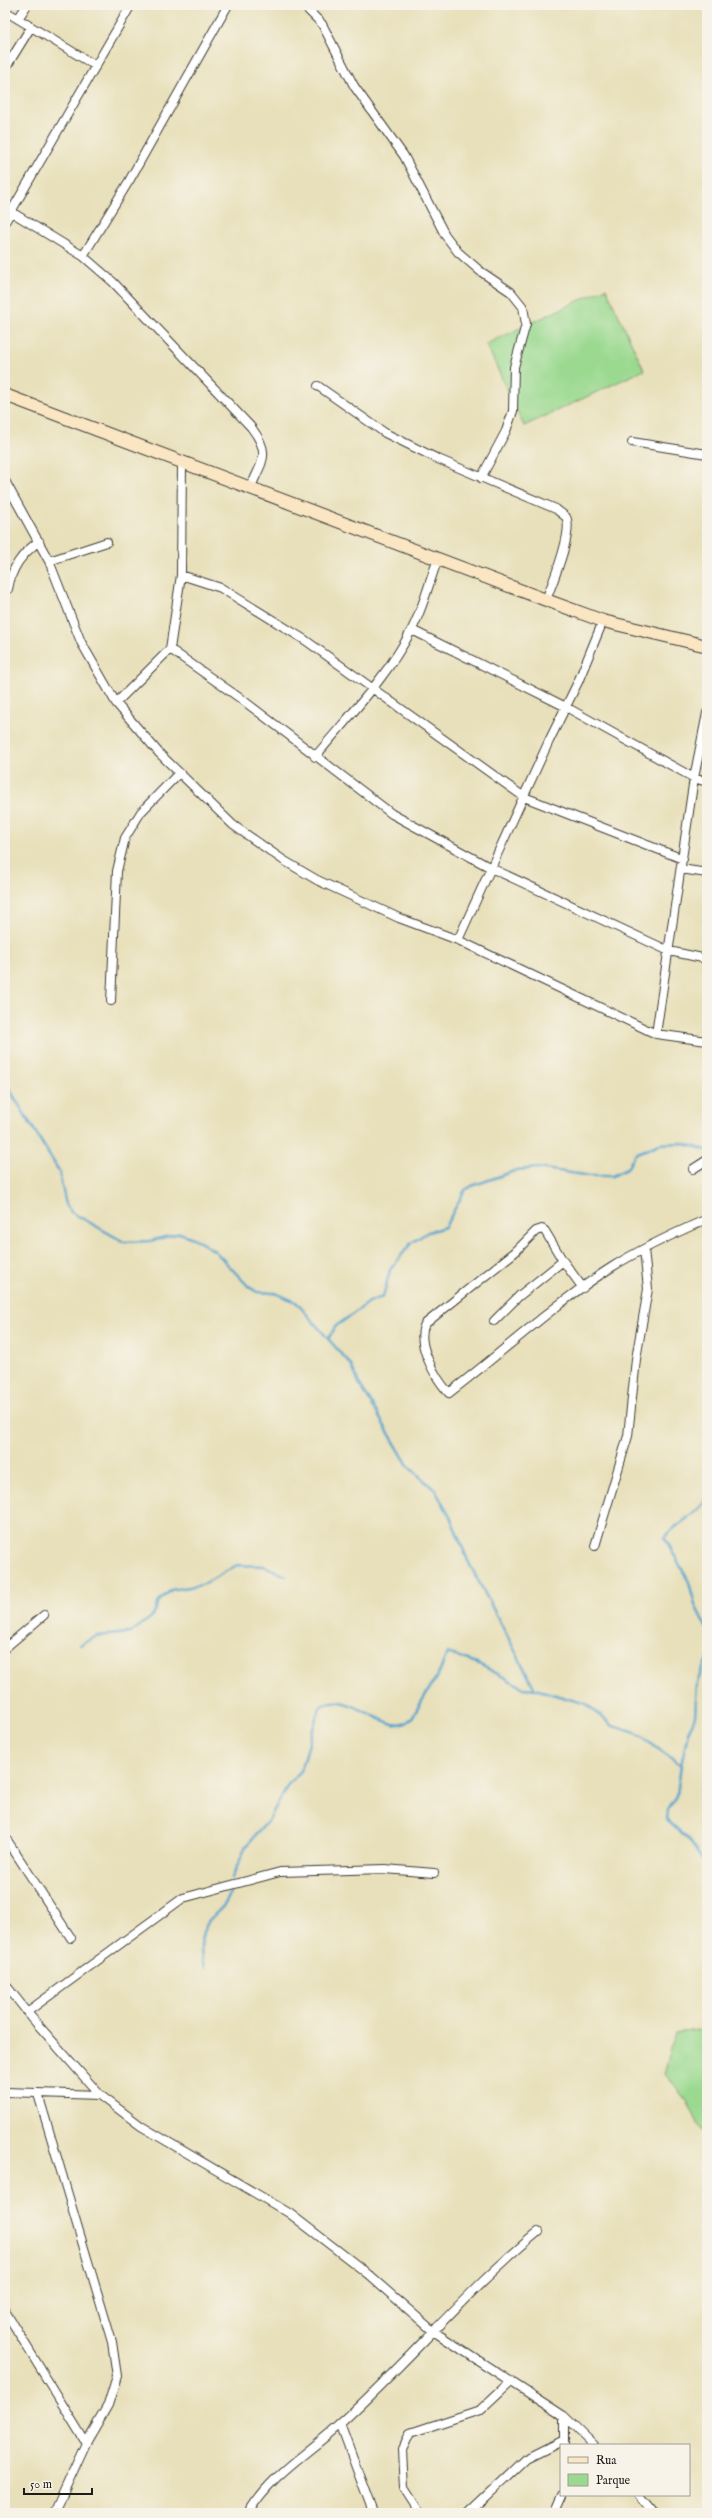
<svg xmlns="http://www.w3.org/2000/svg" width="712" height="2518" viewBox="0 0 712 2518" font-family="'IM FELL English',serif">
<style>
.green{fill:#9ad98f;stroke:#5b7a56}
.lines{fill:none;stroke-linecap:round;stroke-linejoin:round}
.stream{stroke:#55a3ce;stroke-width:2.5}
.street-casing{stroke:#3b3934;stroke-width:10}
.secondary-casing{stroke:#3b3934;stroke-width:14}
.street{stroke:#fff;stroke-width:8}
.secondary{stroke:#fbe6c4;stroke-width:12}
</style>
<rect width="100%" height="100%" fill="#f7f3e8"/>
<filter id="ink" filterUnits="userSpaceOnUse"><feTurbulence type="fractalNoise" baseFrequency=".025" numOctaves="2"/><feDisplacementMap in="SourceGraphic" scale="8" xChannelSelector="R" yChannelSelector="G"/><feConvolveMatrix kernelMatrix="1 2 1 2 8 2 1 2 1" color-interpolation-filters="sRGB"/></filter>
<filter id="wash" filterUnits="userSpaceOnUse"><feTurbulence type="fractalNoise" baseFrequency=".012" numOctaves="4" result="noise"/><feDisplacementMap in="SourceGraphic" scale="16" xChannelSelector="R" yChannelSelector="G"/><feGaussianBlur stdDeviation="0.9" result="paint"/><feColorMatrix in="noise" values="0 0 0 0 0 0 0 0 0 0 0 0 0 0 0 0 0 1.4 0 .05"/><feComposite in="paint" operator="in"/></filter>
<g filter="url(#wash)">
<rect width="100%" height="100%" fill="#e8e0ba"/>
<path class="green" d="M 606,288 L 644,370 L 524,426 L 486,344 Z
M 696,2030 L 707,2032 L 707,2141 L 687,2101 L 664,2074 L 675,2033 Z"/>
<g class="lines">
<path class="stream" d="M 5,1082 L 59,1171 L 66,1205 L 71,1212 L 124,1242 L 150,1241 L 180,1233 L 193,1238 L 215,1251 L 249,1287 L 257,1292 L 275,1293 L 296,1302 L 351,1365 L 359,1383 L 409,1467 L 435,1490 L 450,1516 L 468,1561 L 535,1689
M 328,1339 L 336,1326 L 371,1301 L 383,1297 L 390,1270 L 411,1243 L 428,1232 L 445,1227 L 465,1190 L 472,1186 L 517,1170 L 538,1168 L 591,1176 L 612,1176 L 627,1169 L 635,1154 L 660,1144 L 681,1143 L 707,1150
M 707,1497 C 698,1517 676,1521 665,1538 L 689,1582 L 695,1605 L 707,1629
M 80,1645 L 97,1636 L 130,1633 L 153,1616 L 159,1601 L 171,1590 L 202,1585 L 237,1565 L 264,1566 L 286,1576
M 681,1765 L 688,1733 L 695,1716 L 697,1682 L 707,1659
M 232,1878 L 246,1846 L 268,1821 L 289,1783 L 301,1771 L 319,1708 C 348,1682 394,1747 413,1716 L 440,1671 L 447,1653 L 477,1663 L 524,1688 L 535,1689 L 586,1704 L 613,1726 L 636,1733 L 681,1765 L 677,1796 L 668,1809 L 667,1820 L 689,1840 L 707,1867
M 204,1968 C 200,1952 199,1932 210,1919 C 219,1910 228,1904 230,1892"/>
</g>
</g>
<g filter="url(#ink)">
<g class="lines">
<defs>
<path id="street" d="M 303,5 L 322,24 L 354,86 L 404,156 L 445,235 L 458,252 L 480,271 L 511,292 L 523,307 L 526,324 L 514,367 L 513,411 L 506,431 L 481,478
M 5,11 L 96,66
M 18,19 L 27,5
M 5,69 L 31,27
M 5,208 L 83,256 L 113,282 L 251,427 C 272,455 262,460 250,489
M 5,222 L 131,5
M 83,256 L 129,181 L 228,5
M 318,386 L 385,433 L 438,459 L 556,509 C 559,512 564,515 566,517 C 574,532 552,584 546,600
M 632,442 L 707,454
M 5,481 L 49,561 L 81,642 L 116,703 L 159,753 L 233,825 L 283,860 L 317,880 L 399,918 L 458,940 L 656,1034 L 707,1041
M 49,561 L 107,542
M 181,575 L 221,588 L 305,640 L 524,797 L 683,859
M 8,589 C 12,567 21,555 39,541
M 412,630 L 566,707 L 694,778 L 707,782
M 170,649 L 244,701 L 392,814 L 491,868 L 669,951 L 707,959
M 116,703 L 170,649 L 181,575 L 182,463
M 315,757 C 348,717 387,677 411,631 C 423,609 429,582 438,559
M 681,869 L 707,873
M 458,940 L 549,741 L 578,682 L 603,621
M 111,1001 L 117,871 L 125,838 L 141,812 L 179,773
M 656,1034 L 694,778 L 707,713
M 693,1169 L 707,1160
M 563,1261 L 545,1231 L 542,1229 L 536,1231 L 515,1252 L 425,1324 C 415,1343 436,1379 449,1393 C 503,1352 554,1304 612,1267 C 642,1248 675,1233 707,1219
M 494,1321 L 519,1296 L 563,1261 L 583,1288
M 595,1546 L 628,1436 L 636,1359 L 648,1289 L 644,1249
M 5,1648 L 44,1615
M 5,1837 L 71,1938
M 5,1984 L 32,2018 L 100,2095 L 141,2126 L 289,2213 L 363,2270 L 433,2331 L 564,2416 L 594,2445
M 27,2012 L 183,1898 L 280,1872 L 385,1869 L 434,1873
M 5,2092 L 100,2095
M 38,2094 L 112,2342 L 117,2376 L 108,2405 L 86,2443 L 54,2513
M 5,2311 L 86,2443
M 564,2416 L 564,2444
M 340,2424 L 373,2513
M 638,2495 L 653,2513
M 248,2513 C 274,2471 307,2455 341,2423 C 409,2361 467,2290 538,2232
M 420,2513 L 404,2488 L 402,2450 L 410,2433 L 480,2410 L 511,2381
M 469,2513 L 526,2459 L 564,2440
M 555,2513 L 563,2495"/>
<path id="secondary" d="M 5,395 L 546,600 L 603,621 L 707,646"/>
</defs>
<use href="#street" class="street-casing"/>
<use href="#secondary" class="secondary-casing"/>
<use href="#street" class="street"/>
<use href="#secondary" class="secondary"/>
</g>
</g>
<rect width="712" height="2518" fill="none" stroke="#f7f3e8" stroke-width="20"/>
<rect x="560" y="2444" width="130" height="52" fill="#f7f3e8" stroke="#9f9d96"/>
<rect x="568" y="2457" width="20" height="6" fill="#fbe6c4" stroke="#9f9d96"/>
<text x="596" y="2464" font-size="12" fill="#1c1c1c">Rua</text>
<rect x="568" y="2474" width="20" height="12" fill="#9ad98f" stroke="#9f9d96"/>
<text x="596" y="2484" font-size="12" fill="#1c1c1c">Parque</text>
<path d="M24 2488v6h68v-6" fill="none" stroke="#1c1c1c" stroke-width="2"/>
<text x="30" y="2488" font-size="12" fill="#1c1c1c" stroke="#f7f3e8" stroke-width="3" paint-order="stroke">50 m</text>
</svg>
